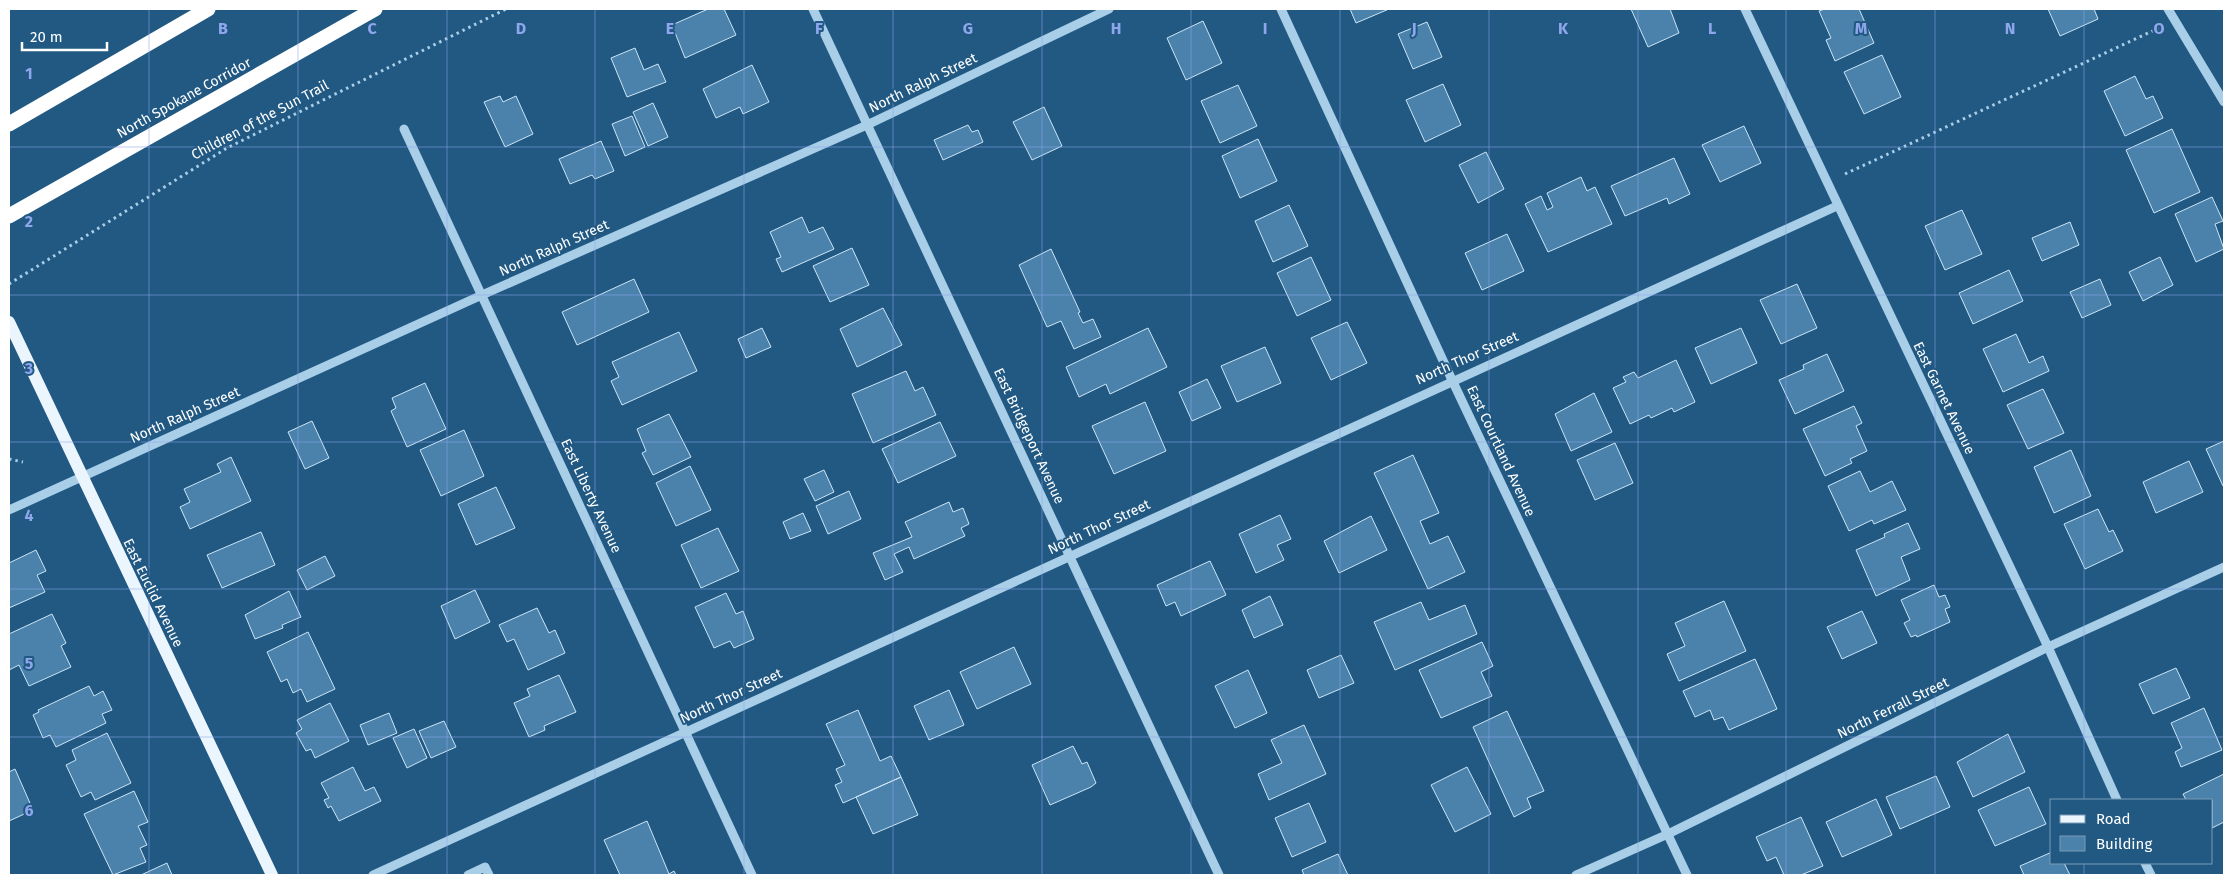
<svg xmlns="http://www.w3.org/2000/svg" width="2233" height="884" viewBox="0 0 2233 884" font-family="'Fira Sans',sans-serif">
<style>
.building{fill:#4a82ab;stroke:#cce5f6}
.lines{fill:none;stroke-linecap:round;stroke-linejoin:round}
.path{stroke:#a8cee8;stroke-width:3;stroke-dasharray:2.5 4;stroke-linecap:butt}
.minor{stroke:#a8cee8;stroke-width:9}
.major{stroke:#ebf5fe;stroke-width:12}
.highway{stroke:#fff;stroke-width:15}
.grid{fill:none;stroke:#8ea6ec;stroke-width:1;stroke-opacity:0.55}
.labels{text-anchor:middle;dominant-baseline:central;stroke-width:4;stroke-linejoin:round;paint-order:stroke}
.street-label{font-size:14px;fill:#fff;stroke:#215983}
.grid-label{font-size:16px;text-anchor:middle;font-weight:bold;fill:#8ea6ec;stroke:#215983;stroke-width:4;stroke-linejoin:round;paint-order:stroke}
</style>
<rect width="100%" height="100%" fill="#215983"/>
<path class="building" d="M 708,9 L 724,9 L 736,35 L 685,58 L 672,25 Z
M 1350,9 L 1389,9 L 1356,23 Z
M 1631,9 L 1670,9 L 1679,33 L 1648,47 Z
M 1825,9 L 1859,9 L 1874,43 L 1835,61 L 1826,40 L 1831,38 L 1819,11 Z
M 2048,9 L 2094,9 L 2098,19 L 2060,36 Z
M 1203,21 L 1222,63 L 1186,80 L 1167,38 Z
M 1427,22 L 1442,57 L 1413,69 L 1398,34 Z
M 635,48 L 644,70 L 658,64 L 666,82 L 627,97 L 611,58 Z
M 1882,55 L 1901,97 L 1864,114 L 1844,72 Z
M 752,65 L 769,102 L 743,114 L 740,107 L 716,118 L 703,89 Z
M 2135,76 L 2146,99 L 2153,96 L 2163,118 L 2125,136 L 2104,91 Z
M 1443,84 L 1461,125 L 1425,142 L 1406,100 Z
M 1238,85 L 1257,126 L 1220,143 L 1201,101 Z
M 500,96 L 503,102 L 516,96 L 533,134 L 505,147 L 484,102 Z
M 653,103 L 668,137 L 648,146 L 633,112 Z
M 1044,107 L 1062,146 L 1032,160 L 1013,122 Z
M 632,116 L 645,147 L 625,156 L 612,124 Z
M 968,125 L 972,132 L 978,130 L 983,142 L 943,160 L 934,140 Z
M 1744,126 L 1761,163 L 1720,182 L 1702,145 Z
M 2172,129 L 2200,192 L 2154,213 L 2126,150 Z
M 1258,139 L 1277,181 L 1240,198 L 1222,156 Z
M 601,141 L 614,171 L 595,179 L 592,175 L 570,184 L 559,159 Z
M 1486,152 L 1504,189 L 1478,203 L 1459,165 Z
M 1674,158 L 1690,194 L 1669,204 L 1667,198 L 1625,216 L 1611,186 Z
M 1581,177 L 1587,191 L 1595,187 L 1612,224 L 1548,252 L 1525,204 L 1541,196 L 1547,210 L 1553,207 L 1547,193 Z
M 2212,197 L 2223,221 L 2215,224 L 2224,249 L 2196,262 L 2175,214 Z
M 1289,205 L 1308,246 L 1273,262 L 1255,221 Z
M 1962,210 L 1982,254 L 1945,270 L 1925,226 Z
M 802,217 L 809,233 L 823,227 L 834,249 L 782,272 L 776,259 L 781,257 L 770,232 Z
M 2070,222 L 2079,245 L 2042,261 L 2032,238 Z
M 1507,234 L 1524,271 L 1482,290 L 1465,253 Z
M 852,248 L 869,285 L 830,302 L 813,266 Z
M 1051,249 L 1080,312 L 1078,313 L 1083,323 L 1093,319 L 1101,337 L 1074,349 L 1061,321 L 1047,327 L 1019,265 Z
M 1311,257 L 1331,300 L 1297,316 L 1277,273 Z
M 2160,257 L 2173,285 L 2143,301 L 2129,272 Z
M 2009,270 L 2023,301 L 1973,324 L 1959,293 Z
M 634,279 L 649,312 L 577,345 L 562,312 Z
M 2100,279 L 2111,305 L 2082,318 L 2070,292 Z
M 1797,284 L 1817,328 L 1781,344 L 1760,300 Z
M 883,308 L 902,345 L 857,367 L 840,329 Z
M 1347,322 L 1367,363 L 1331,380 L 1311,338 Z
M 762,328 L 771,347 L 746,358 L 738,339 Z
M 1148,328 L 1167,367 L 1110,394 L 1106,384 L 1079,397 L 1066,367 Z
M 1741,328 L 1757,363 L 1711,384 L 1695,348 Z
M 679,332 L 697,371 L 622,405 L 611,381 L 619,377 L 612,362 Z
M 2016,334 L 2029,363 L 2043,356 L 2049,371 L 2003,392 L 1983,349 Z
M 1265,347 L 1281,383 L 1237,402 L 1221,366 Z
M 1827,354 L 1844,391 L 1795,414 L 1779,380 L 1804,369 L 1803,365 Z
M 1676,360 L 1695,402 L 1674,412 L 1672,408 L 1651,418 L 1649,415 L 1630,424 L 1613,388 L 1626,382 L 1623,377 L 1634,372 L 1638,378 Z
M 906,371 L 915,391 L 923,387 L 936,415 L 873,443 L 852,394 Z
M 1207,379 L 1221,408 L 1192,421 L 1179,392 Z
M 425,383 L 446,429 L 407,447 L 391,411 L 396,408 L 392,398 Z
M 2043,389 L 2064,433 L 2028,449 L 2007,405 Z
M 1594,393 L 1612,432 L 1571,451 L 1555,414 Z
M 1145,402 L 1166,451 L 1114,474 L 1092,426 Z
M 1854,406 L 1862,423 L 1856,426 L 1867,451 L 1850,459 L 1852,463 L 1825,476 L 1803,429 Z
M 669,414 L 691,457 L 653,475 L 642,453 L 646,451 L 637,429 Z
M 312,421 L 329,458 L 305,469 L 288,432 Z
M 940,422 L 956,456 L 898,483 L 882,449 Z
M 464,430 L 484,476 L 441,496 L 420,450 Z
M 2224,441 L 2224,486 L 2223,486 L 2206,449 Z
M 1615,443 L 1633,483 L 1595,500 L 1577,460 Z
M 2071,450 L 2091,496 L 2054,513 L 2034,467 Z
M 1413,455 L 1439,513 L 1420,521 L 1430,544 L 1448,536 L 1465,572 L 1428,589 L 1374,473 Z
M 231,457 L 251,501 L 190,529 L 180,507 L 190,502 L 184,489 L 221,472 L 217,464 Z
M 2189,461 L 2203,492 L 2156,513 L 2143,482 Z
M 690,466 L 711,510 L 676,526 L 656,483 Z
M 824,470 L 834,492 L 815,501 L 804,479 Z
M 1860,471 L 1870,492 L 1892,481 L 1906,510 L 1874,524 L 1872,520 L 1849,531 L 1828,486 Z
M 496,487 L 515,528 L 476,545 L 458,504 Z
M 849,491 L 861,519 L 828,534 L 816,506 Z
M 949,502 L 953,512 L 963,508 L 969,524 L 961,528 L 965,536 L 914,559 L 909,547 L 894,554 L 903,572 L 885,580 L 873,553 L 912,537 L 905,522 Z
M 2098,509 L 2109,532 L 2113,530 L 2123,551 L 2085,569 L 2064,524 Z
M 803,513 L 811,531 L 790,539 L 783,522 Z
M 1280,515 L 1291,539 L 1277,545 L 1284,560 L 1256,573 L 1239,534 Z
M 1371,516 L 1387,550 L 1339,573 L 1324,541 Z
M 1908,523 L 1920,549 L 1901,557 L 1910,580 L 1876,596 L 1856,550 L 1885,537 L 1884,534 Z
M 718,528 L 739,571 L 701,588 L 681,545 Z
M 261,532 L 275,565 L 222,588 L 207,555 Z
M 36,550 L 46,571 L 37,575 L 45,592 L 9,608 L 9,563 Z
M 325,556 L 335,576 L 307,590 L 297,570 Z
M 1210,561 L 1226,595 L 1181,616 L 1175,602 L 1166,606 L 1157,585 Z
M 1934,585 L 1939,597 L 1945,595 L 1950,607 L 1945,609 L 1950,622 L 1917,637 L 1916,635 L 1911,637 L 1904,623 L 1910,620 L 1901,600 Z
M 475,590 L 490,622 L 455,639 L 441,606 Z
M 289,591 L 301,617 L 282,625 L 283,628 L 255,639 L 245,615 Z
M 726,593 L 736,614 L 743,611 L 754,639 L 734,648 L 730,641 L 714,648 L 695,607 Z
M 1270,596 L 1283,625 L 1254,638 L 1242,610 Z
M 1724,601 L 1746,651 L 1679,681 L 1667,654 L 1685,646 L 1675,623 Z
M 1421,602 L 1429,620 L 1465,605 L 1477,634 L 1395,670 L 1374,622 Z
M 537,608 L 549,633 L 555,630 L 565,653 L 528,670 L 514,639 L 507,642 L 499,625 Z
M 1862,611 L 1877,643 L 1842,659 L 1827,627 Z
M 52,614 L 66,643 L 61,646 L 71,667 L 29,686 L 19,665 L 9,670 L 9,634 Z
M 308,632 L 335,689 L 307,702 L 301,689 L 293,693 L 287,679 L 281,682 L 267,652 Z
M 1482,642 L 1493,666 L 1481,672 L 1492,696 L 1441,718 L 1419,670 Z
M 1014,647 L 1031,684 L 977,709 L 960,672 Z
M 1341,655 L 1354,683 L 1319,698 L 1307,670 Z
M 1755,659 L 1777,709 L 1729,730 L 1723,717 L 1714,720 L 1710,710 L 1695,717 L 1683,691 Z
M 2176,668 L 2190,698 L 2153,714 L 2139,684 Z
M 1248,670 L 1267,713 L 1235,728 L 1215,686 Z
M 559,675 L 576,712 L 544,726 L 545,730 L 529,737 L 514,703 L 530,696 L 527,689 Z
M 89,686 L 94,696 L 103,691 L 112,710 L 102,714 L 106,723 L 56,747 L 50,735 L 43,738 L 33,715 L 39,712 L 38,710 Z
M 949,690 L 964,725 L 929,740 L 914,706 Z
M 330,703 L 349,741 L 315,758 L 311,749 L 306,751 L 296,733 L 302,729 L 297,720 Z
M 2204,708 L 2222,750 L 2181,767 L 2175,752 L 2182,748 L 2171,723 Z
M 858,710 L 880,761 L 891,756 L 901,777 L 843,803 L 835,785 L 842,782 L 836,769 L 845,765 L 826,724 Z
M 1507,711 L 1544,791 L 1527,798 L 1531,808 L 1514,817 L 1473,727 Z
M 389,713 L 397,733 L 368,745 L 360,725 Z
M 444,721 L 456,747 L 431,758 L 419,731 Z
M 1304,725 L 1326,774 L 1269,800 L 1258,774 L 1282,763 L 1271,740 Z
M 414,729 L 427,758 L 407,768 L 393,738 Z
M 107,733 L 131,783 L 95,800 L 91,792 L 81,797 L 66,765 L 76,760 L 72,750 Z
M 2008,734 L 2025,772 L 1973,797 L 1957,762 Z
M 1073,746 L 1082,764 L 1087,762 L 1096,783 L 1091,787 L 1050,805 L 1032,765 Z
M 353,767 L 365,791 L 374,787 L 381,801 L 339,821 L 331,806 L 328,808 L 324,800 L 329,798 L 321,783 Z
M 1467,767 L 1491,814 L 1455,832 L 1431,785 Z
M 15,769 L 33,810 L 9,821 L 9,772 Z
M 2224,774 L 2224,822 L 2212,828 L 2212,800 L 2186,800 L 2183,794 Z
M 1936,776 L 1950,807 L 1900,829 L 1886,797 Z
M 901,777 L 918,815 L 873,834 L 856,797 Z
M 2029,787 L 2046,824 L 1995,846 L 1978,810 Z
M 134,791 L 148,822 L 138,826 L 147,845 L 140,848 L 146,862 L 113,875 L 84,814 Z
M 1876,799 L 1892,835 L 1842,857 L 1826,822 Z
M 1309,803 L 1326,842 L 1292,857 L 1275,818 Z
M 1801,817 L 1823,866 L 1801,875 L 1784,875 L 1776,857 L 1767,861 L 1756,837 Z
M 647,821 L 669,874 L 674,871 L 676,875 L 620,875 L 604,840 Z
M 2052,852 L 2052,863 L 2064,863 L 2070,875 L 2024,875 L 2020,866 Z
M 1338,854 L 1348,875 L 1304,875 L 1302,870 Z
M 167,863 L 172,875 L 141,875 Z"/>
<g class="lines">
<path class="path" d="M 1845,174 L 2159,28
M 9,284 L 227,148 L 506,9
M 9,459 L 23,462"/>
<path class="minor" d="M 813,9 L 1219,875
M 1281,9 L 1452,380 L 1687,875
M 1745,9 L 2048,647 L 2117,800
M 2168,9 L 2224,102
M 404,129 L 752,875
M 9,510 L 482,295 L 867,125 L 1109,9
M 2145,863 L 2151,875
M 373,875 L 1837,206
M 468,875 L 485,867 L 489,875
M 1576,875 L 1668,834 L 2048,647 L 2224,567"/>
<path class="major" d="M 9,322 L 272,875"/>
<path class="highway" d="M 9,124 L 208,9
M 9,216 L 375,9"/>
</g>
<path class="grid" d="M 149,9 L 149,875M 298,9 L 298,875M 447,9 L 447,875M 595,9 L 595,875M 744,9 L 744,875M 893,9 L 893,875M 1042,9 L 1042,875M 1191,9 L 1191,875M 1340,9 L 1340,875M 1489,9 L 1489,875M 1638,9 L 1638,875M 1786,9 L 1786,875M 1935,9 L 1935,875M 2084,9 L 2084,800M 9,147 L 2224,147M 9,295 L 2224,295M 9,442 L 2224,442M 9,589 L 2224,589M 9,737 L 2224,737M 2084,863 L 2084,875"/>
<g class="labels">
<g class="street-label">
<text transform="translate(923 83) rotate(-26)">North Ralph Street</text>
<text transform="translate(184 98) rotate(-29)">North Spokane Corridor</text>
<text transform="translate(260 120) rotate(-28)">Children of the Sun Trail</text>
<text transform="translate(554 248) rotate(-24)">North Ralph Street</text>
<text transform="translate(1467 358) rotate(-24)">North Thor Street</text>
<text transform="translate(1944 398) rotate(64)">East Garnet Avenue</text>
<text transform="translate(185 415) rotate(-24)">North Ralph Street</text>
<text transform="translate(1029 436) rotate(65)">East Bridgeport Avenue</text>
<text transform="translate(1501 451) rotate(65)">East Courtland Avenue</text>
<text transform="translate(591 496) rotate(65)">East Liberty Avenue</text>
<text transform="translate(1099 527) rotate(-25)">North Thor Street</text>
<text transform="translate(153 593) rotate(64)">East Euclid Avenue</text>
<text transform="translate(731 696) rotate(-25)">North Thor Street</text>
<text transform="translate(1893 708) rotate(-26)">North Ferrall Street</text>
</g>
</g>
<g class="grid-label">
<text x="223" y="34">B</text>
<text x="372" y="34">C</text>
<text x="521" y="34">D</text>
<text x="670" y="34">E</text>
<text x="819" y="34">F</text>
<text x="968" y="34">G</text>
<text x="1116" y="34">H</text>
<text x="1265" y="34">I</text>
<text x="1414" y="34">J</text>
<text x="1563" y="34">K</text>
<text x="1712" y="34">L</text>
<text x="1861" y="34">M</text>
<text x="2010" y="34">N</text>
<text x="2159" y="34">O</text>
<text x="29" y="79">1</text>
<text x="29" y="227">2</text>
<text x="29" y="374">3</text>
<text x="29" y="521">4</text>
<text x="29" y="669">5</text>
<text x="29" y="816">6</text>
</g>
<rect width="2233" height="884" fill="none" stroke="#ffffff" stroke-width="20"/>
<rect x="2050" y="799" width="162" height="65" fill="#215983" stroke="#7a9bb5"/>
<rect x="2060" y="815" width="25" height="8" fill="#ebf5fe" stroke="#7a9bb5"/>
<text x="2096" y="824" font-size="15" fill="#ffffff">Road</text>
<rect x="2060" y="836" width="25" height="15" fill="#4a82ab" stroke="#7a9bb5"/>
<text x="2096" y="849" font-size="15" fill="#ffffff">Building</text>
<path d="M22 42v8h85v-8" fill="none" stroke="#ffffff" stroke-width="2.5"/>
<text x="30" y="42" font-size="15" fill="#ffffff" stroke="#215983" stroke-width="4" paint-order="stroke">20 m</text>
</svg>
